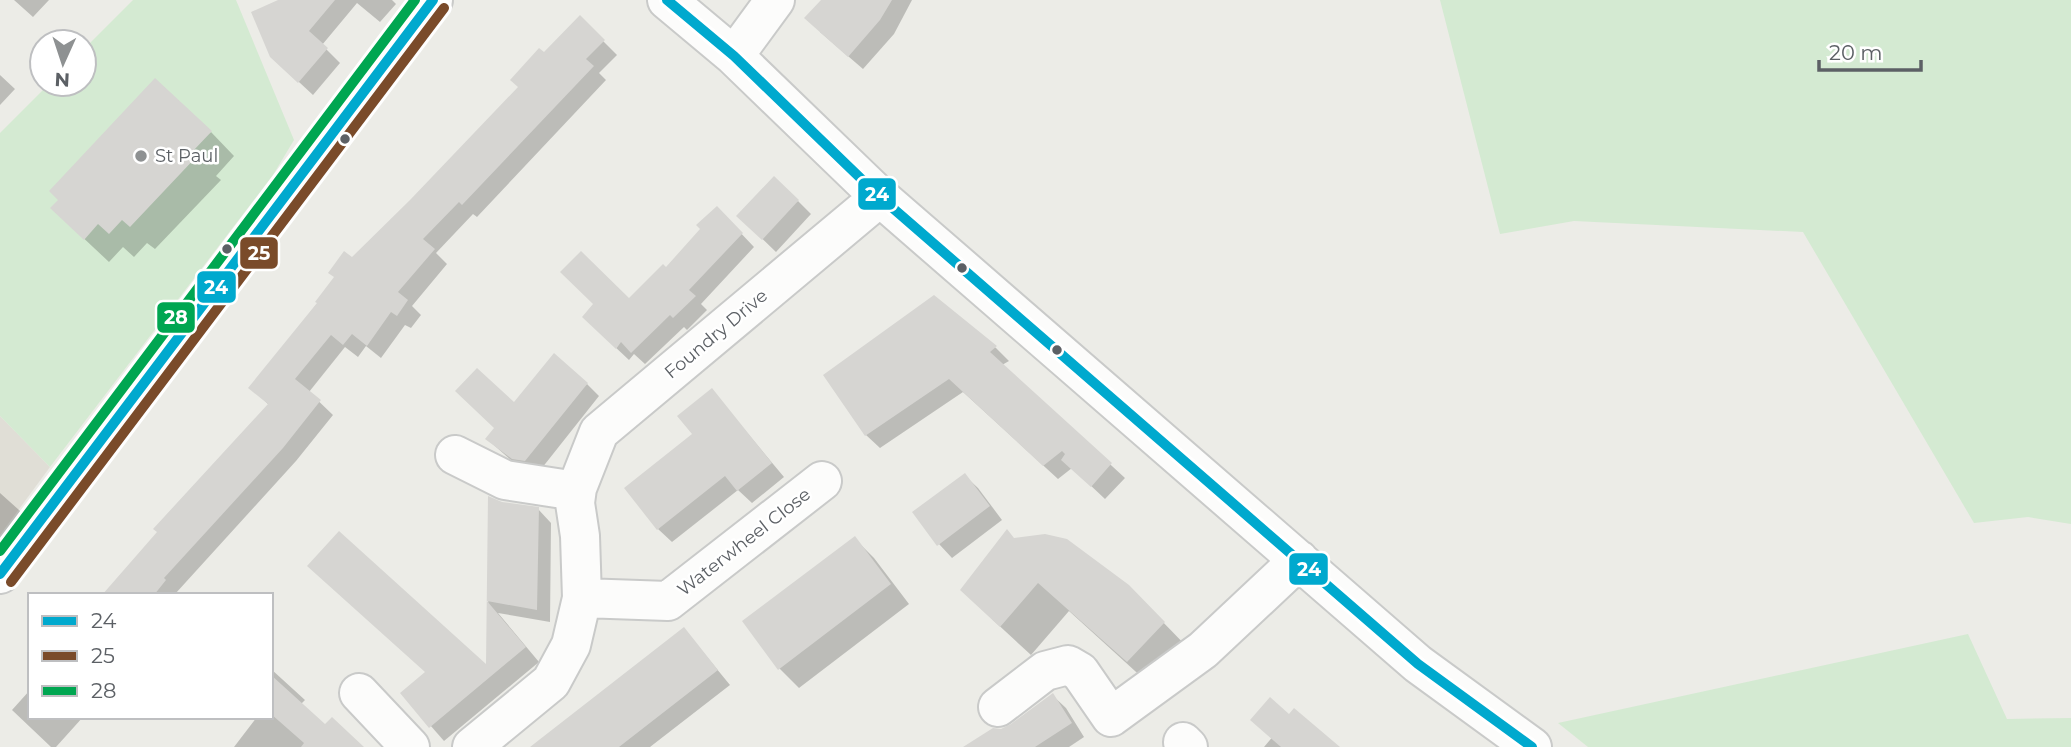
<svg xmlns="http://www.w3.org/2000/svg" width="2071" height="747" viewBox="0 0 2071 747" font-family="Montserrat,sans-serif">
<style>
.education{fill:#e0ded6}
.green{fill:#d4ead2}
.shadow{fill:#0003}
.building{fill:#d6d5d2}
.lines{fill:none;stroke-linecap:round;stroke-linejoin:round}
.minor-casing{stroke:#c9cac9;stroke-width:42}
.minor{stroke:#fcfcfb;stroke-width:38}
.bus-1-casing{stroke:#fff;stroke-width:16}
.bus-2-casing{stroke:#fff;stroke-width:16}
.bus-3-casing{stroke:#fff;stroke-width:16}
.bus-1{stroke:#00a9ce;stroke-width:10}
.bus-2{stroke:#7a4b2a;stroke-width:10}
.bus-3{stroke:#00a651;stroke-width:10}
.bus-dot{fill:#5c6065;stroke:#fff;stroke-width:2.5}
.poi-dot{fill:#8e9192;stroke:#fff;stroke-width:2.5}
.labels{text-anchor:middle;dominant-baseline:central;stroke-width:5;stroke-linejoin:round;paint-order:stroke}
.poi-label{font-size:18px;fill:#5c6065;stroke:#fff;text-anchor:start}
.street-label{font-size:18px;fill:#5c6065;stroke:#fff}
.line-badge{stroke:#fff;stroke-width:2.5}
.badge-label{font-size:19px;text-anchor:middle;font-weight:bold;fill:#fff}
</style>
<rect width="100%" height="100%" fill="#ecece7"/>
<path class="education" d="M 0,416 L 50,467 L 0,535 Z"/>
<path class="green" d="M 133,0 L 236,0 L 294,140 L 273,175 L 50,467 L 0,416 L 0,133 L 49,84 L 84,84 L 84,49 Z
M 1440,0 L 2071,0 L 2071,524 L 2028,517 L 1974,523 L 1803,232 L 1574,221 L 1500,234 Z
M 1968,634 L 2007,719 L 2071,718 L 2071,747 L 1588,747 L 1558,723 Z"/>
<path class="shadow" d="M 14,0 L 49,0 L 33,17 Z
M 299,0 L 392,0 L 396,4 L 380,22 L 357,3 L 322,45 L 340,63 L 313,95 L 286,70 Z
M 824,0 L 912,0 L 894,34 L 863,69 L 820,32 Z
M 580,18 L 617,55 L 599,73 L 606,80 L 477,217 L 473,214 L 436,253 L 447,264 L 412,306 L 421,315 L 411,328 L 405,325 L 381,358 L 366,346 L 358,357 L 345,347 L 309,392 L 333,415 L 296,461 L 176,593 L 179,595 L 104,595 L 269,405 L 251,388 L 352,259 L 412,201 L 520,87 L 544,55 Z
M 0,75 L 15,89 L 0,105 Z
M 211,132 L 234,156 L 216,176 L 221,180 L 155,249 L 147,243 L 134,257 L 123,247 L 109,262 L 77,232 Z
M 798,201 L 811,214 L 776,252 L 752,229 Z
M 717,208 L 754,247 L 701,304 L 707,310 L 687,330 L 684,327 L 645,364 L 634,354 L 629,360 L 597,330 L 666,269 L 703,229 Z
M 934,297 L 996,348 L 1009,361 L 1002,365 L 1125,478 L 1105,499 L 1072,468 L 1058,479 L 963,392 L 880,448 L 866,435 Z
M 587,384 L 599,396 L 538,473 L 520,468 L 487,439 Z
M 712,391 L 784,477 L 752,503 L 738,490 L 672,542 L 658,529 Z
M 964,475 L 978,488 L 1002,520 L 952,558 L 939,544 Z
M 0,493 L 38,527 L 17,554 L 0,541 Z
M 490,499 L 501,503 L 538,509 L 551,523 L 550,622 L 498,613 L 539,662 L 444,741 L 402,693 L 487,668 Z
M 854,538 L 874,558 L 909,604 L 799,688 L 779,668 Z
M 1015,539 L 1159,618 L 1193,653 L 1157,691 L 1069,611 L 1031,655 L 992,619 Z
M 684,629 L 730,685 L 650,747 L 532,747 Z
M 271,669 L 305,700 L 301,704 L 325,726 L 361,747 L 234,747 L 257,717 L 271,717 Z
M 30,690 L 30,717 L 83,717 L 56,747 L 51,747 L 12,710 Z
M 1052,695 L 1066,708 L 1084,737 L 1069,747 L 966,747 L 1012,726 Z
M 1290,716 L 1337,747 L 1264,747 Z"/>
<path class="building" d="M 278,0 L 335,0 L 309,31 L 328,48 L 298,83 L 270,57 L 251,12 Z
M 821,0 L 892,0 L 880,20 L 848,57 L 804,18 Z
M 580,15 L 605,40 L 586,59 L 594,66 L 462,205 L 459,202 L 423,239 L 435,249 L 398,292 L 408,300 L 397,316 L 391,312 L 367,346 L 352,334 L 343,345 L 331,335 L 295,379 L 321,400 L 283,448 L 164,578 L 166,580 L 154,595 L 102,595 L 157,532 L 153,529 L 268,404 L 248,388 L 317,303 L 315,302 L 334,277 L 328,273 L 344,251 L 352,257 L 410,200 L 518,87 L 510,80 L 539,48 L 544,52 Z
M 155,78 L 212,131 L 193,151 L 198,155 L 130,227 L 122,220 L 109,234 L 98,224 L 84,240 L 50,208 L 58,200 L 49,191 Z
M 774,176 L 799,200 L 762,240 L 736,216 Z
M 717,206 L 743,233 L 689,290 L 696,296 L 673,318 L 670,315 L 631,353 L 621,342 L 616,349 L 582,317 L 593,304 L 560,272 L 581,251 L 629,298 L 663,264 L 666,267 L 700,229 L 696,225 Z
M 934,295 L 997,346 L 990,352 L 1112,463 L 1091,487 L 1061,460 L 1065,454 L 1062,451 L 1043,466 L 949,379 L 865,436 L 823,375 Z
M 554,353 L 588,383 L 525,461 L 512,459 L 485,439 L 494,428 L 455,391 L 477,368 L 514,402 Z
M 712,388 L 772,463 L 737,491 L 725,476 L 657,530 L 624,488 L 692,434 L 677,416 Z
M 965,473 L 990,506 L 937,546 L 912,512 Z
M 488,496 L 502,502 L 539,507 L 537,610 L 487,601 L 526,647 L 429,728 L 400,693 L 425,672 L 307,566 L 339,531 L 486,664 Z
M 1007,529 L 1014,538 L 1045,534 L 1067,539 L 1129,585 L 1165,622 L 1127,662 L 1038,583 L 1000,627 L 960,590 Z
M 855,536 L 891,584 L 778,670 L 742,621 Z
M 684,627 L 718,670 L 619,747 L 530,747 Z
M 271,675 L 325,724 L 332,717 L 364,747 L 301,747 L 304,743 L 271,714 Z
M 1053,693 L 1072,723 L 1035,747 L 963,747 L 993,728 L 1001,729 L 1011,724 Z
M 1270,697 L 1289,714 L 1294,708 L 1340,747 L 1281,747 L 1250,720 Z"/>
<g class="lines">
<defs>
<path id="minor" d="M 667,0 L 734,56 L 880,197 L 1418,664 L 1532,747
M 734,56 L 775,0
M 455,455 L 505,480 L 563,489 L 577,488
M 0,574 L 433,0
M 582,598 L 668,601 L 822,481
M 359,693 L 410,747
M 998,707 L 1045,671 L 1068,665 L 1080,672 L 1111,717 L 1203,650 L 1299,560
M 1183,742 L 1188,747
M 472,747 L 551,682 L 571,645 L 582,598 L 580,536 L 575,503 L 577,488 L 599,432 L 880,197"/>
</defs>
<use href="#minor" class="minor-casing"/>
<use href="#minor" class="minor"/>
<defs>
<path id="bus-1" d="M 667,0 L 734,56 L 880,197 L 1418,664 L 1532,747
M 0,574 L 433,0"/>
<path id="bus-2" d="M 11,582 L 444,8"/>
<path id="bus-3" d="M 0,551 L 415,0"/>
</defs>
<use href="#bus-1" class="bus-1-casing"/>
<use href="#bus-2" class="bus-2-casing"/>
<use href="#bus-3" class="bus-3-casing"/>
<use href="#bus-1" class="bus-1"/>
<use href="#bus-2" class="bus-2"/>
<use href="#bus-3" class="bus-3"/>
</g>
<g class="bus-dot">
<circle cx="345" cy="139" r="6"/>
<circle cx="227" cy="249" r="6"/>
<circle cx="962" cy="268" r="6"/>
<circle cx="1057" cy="350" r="6"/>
</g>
<circle class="poi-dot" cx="141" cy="156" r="7"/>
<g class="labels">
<g class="poi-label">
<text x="155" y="156">St Paul</text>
</g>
<g class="street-label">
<text transform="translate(716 334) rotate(-40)">Foundry Drive</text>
<text transform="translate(744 542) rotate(-38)">Waterwheel Close</text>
</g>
</g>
<g class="line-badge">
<rect x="857" y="177" width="40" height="34" rx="7" fill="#00a9ce"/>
<rect x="239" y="236" width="40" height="34" rx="7" fill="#7a4b2a"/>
<rect x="196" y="270" width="41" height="34" rx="7" fill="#00a9ce"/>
<rect x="156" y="301" width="40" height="33" rx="7" fill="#00a651"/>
<rect x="1288" y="552" width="41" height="34" rx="7" fill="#00a9ce"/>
</g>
<g class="badge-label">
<text x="877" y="201">24</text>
<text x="259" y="260">25</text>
<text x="216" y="294">24</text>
<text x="176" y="324">28</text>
<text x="1309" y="576">24</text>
</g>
<rect x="28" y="593" width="245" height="126" fill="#ffffff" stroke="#bebfc1" stroke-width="2"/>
<rect x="42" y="616" width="35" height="10" fill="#00a9ce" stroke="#bebfc1" stroke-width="2"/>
<text x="91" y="628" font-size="21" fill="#5c6065">24</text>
<rect x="42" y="651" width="35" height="10" fill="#7a4b2a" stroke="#bebfc1" stroke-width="2"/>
<text x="91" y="663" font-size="21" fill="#5c6065">25</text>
<rect x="42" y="686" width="35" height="10" fill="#00a651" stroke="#bebfc1" stroke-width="2"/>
<text x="91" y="698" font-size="21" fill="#5c6065">28</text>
<g transform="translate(63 63) rotate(183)"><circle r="33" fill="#ffffff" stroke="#bebfc1" stroke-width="2"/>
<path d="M0-5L12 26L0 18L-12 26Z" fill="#8e9192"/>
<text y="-10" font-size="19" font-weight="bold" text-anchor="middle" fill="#5c6065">N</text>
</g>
<path d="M1819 60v10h102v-10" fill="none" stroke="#5c6065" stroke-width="3.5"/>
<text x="1829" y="60" font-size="21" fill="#5c6065" stroke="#ffffff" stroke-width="5" paint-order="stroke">20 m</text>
</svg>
